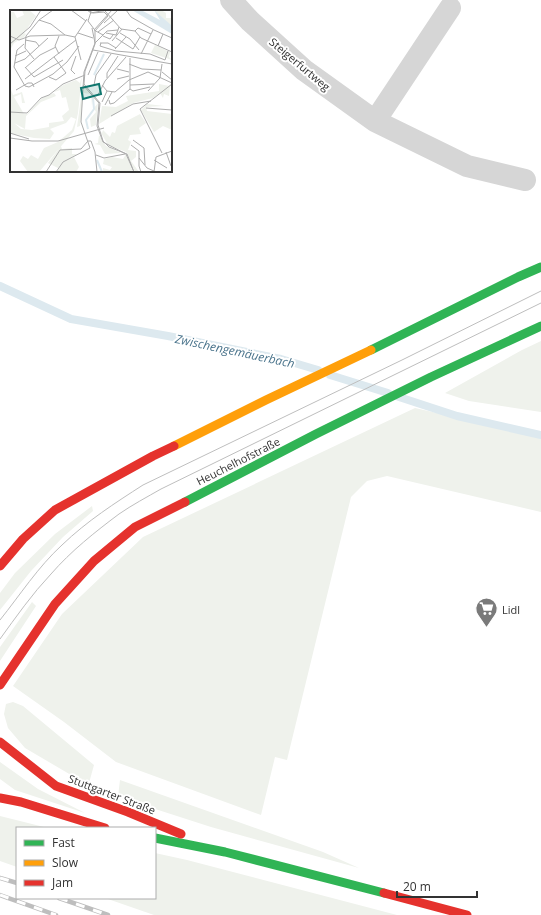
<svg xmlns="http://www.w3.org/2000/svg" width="541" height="915" viewBox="0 0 541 915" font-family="'Open Sans',sans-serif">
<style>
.green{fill:#eff2ec}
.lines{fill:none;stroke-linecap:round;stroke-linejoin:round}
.stream{stroke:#dde9ef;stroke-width:8}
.street{stroke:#d6d6d6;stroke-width:22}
.fast{stroke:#30b455;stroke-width:9}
.slow{stroke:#ff9f0a;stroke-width:9}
.jam{stroke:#e5322d;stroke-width:9}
.tram{stroke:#bebebe;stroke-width:1}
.rail-casing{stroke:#bebebe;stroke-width:4.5}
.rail{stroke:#fff;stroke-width:3;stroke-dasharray:9;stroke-linecap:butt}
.labels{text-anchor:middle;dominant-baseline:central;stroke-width:4;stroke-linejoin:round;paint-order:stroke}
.street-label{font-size:11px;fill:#323232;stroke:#fff}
.poi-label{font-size:11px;fill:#323232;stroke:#fff;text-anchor:start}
.water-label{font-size:12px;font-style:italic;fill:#49738b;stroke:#fff}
.inset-river{fill:none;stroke:#dde9ef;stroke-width:2}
.inset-road{fill:none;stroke:#adadad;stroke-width:1}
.view{fill:#0f766e;fill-opacity:0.15;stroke:#0f766e;stroke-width:2}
.inset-edge{fill:none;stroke:#323232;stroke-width:2}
</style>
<rect width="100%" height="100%" fill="#fff"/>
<path class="green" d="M 541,341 L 541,412 L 469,401 L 445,393 L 522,350 Z
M 415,408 L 541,437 L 541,512 L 387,476 L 367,481 L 351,497 L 287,760 L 275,757 L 261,815 L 116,762 L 64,722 L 13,686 L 62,614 L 143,537 Z
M 92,506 L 93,511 L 63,537 L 31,571 L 0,610 L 0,593 L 15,573 L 55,534 Z
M 32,602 L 36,606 L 0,661 L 0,647 Z
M 13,702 L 23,706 L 94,765 L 89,783 L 71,775 L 25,748 L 8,728 L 4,714 L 6,704 Z
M 0,762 L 38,789 L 85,813 L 15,790 L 0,779 Z
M 120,780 L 323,852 L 359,868 L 211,827 L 118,797 Z
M 0,816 L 48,828 L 17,828 L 17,867 L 0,861 Z
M 155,853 L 187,860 L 397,915 L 154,915 L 105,898 L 155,898 Z"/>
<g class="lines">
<path class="stream" d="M 0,286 L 71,319 L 168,336 L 281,359 L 318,370
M 330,375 L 388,393
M 399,397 L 457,416 L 541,435"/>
<path class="street" d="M 231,0 L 250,21 L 304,70 L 375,121 L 467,166 L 525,180
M 375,121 L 450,8"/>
<path class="fast" d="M 371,350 L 518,277 L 541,267
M 185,502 L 316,434 L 431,377 L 541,326
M 155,838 L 225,852 L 384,893"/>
<path class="slow" d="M 174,446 L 266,400 L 371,350"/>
<path class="jam" d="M 0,566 L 23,539 L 55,510 L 153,456 L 174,446
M 0,685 L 55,604 L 94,561 L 135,527 L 185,502
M 0,742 L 56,786 L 128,812 L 181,834
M 0,798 L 21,802 L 105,828
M 384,893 L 467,915"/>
<path class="tram" d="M 0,620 C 20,595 38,567 62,545 C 87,521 115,503 143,485 L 402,360 L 541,291
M 0,639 C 16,617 32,594 51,574 C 71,551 95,532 119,514 C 132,505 147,497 161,489 L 541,303"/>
<defs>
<path id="rail" d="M 0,878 L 17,883
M 0,895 L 56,915
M 59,898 L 108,915"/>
</defs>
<use href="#rail" class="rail-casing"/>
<use href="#rail" class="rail"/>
</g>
<defs>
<symbol id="supermarket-pin" viewBox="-11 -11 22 30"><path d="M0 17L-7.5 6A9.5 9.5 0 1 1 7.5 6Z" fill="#7a7a7a" stroke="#fff"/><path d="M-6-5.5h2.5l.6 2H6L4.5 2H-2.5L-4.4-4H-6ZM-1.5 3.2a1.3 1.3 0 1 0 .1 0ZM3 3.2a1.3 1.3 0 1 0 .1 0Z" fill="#fff"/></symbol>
</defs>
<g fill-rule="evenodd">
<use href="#supermarket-pin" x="474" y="596" width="25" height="34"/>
</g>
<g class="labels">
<g class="street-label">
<text transform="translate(300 64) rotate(40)">Steigerfurtweg</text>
<text transform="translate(238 461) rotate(-27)">Heuchelhofstraße</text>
<text transform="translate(112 794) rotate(21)">Stuttgarter Straße</text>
</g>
<g class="poi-label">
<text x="502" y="609">Lidl</text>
</g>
<g class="water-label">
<text transform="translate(235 351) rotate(12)">Zwischengemäuerbach</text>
</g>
</g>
<g transform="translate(10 10)">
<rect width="162" height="162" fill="#fff"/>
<path d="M 12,0 L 19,0 L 26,6 L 14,23 L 16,24 L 14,27 L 4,33 L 0,40 L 0,2 L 4,2 L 7,8 L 14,5 ZM 144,0 L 151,0 L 156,3 L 156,8 L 162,8 L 162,17 ZM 145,35 L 160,42 L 159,47 L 162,50 L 141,43 ZM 72,66 L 68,103 L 64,121 L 29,162 L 18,162 L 10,151 L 13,146 L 18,149 L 21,145 L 28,149 L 34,138 L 48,132 L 62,120 L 66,109 L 61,107 L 56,113 L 40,119 L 44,123 L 40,129 L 24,128 L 0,123 L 0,102 L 17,104 L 32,88 L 44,83 L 46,86 L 31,92 L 16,106 L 15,119 L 4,113 L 11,119 L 22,120 L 39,117 L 39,113 L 54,111 L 52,106 L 59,100 L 56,87 L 52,88 L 50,80 L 44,82 L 53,75 L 66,70 L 70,73 ZM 73,73 L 88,92 L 86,115 L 81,117 L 80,109 L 86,102 L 84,98 L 88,93 L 83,87 L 82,96 L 81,84 L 74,83 L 70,116 L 67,117 ZM 149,74 L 160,76 L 159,86 L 154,84 L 153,88 L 150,83 L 143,88 L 123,93 L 89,114 L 92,96 L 106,97 L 118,91 L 116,86 L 149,81 ZM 0,77 L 3,85 L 12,82 L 15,93 L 12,93 L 11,84 L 4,87 L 14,104 L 0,102 ZM 137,94 L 154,96 L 136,97 L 137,101 L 162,104 L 162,120 L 153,116 L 144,122 L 131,100 ZM 130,104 L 136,113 L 129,118 L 131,124 L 120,125 L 118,130 L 121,132 L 118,140 L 126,141 L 126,147 L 121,151 L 129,162 L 125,162 L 116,142 L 98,135 L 90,121 L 92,123 L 93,120 L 100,127 L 102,122 L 105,123 L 107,116 ZM 89,125 L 96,136 L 111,143 L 95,144 L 90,135 L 84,134 L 88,133 ZM 51,136 L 52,139 L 62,138 L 62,144 L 67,144 L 48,158 L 38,153 ZM 116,144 L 123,162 L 93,162 L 93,158 L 100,160 L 102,157 L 93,154 L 94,149 L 102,147 L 113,149 ZM 64,147 L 69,157 L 66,162 L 47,162 L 51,155 Z" fill="#eff2ec"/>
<path d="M 122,0 L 131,0 L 150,10 L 144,0 L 161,15 L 162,24 Z" fill="#dde9ef"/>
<path class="inset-river" d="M 84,65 L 94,44M 78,119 L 76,110 L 84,99 L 83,88M 87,150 L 92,162"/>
<path class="inset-road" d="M 61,0 L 76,11M 77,0 L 81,3 L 96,0M 78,0 L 83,3 L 94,2 L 98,6 L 85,21 L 85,34 L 75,61 L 74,74 L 90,93 L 88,115 L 93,131 L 99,137 L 117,144 L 124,162M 116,0 L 121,7 L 144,20 L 162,28M 95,1 L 111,19 L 125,21 L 131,28 L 162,42M 81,2 L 78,11 L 84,19M 29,10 L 41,14 L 55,25M 94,13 L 108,0M 125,21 L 128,18 L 141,24M 88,22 L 104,10M 68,23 L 83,28M 96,23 L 106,25 L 108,20M 110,23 L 120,29 L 129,40M 93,25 L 84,20 L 102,0M 0,26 L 9,30 L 20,26 L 55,25 L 65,27M 49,26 L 45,36 L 49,44M 93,26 L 100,29 L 103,25M 106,28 L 123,39 L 130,27M 15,30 L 26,32 L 29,36M 102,31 L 112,19M 85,33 L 97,21 L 108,20 L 109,17M 90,33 L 98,33 L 106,38M 91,33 L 90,36 L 106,41 L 140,44M 0,34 L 20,17 L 31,0M 14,34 L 7,40 L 4,57 L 15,76 L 19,77 L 43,64 L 57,52 L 69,36M 148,36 L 153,24M 105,39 L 116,27M 83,40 L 162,54M 131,44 L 143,20M 140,44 L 155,50 L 158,41M 5,46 L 16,41M 120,48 L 120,79M 24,49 L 15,38 L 16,26 L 29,10 L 43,0M 71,50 L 65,27 L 77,9M 5,53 L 15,49 L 38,28M 119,54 L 132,59 L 151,60M 15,57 L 24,67 L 53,50M 15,58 L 30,45 L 46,37M 107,59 L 119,62M 138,62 L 162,73M 152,62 L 162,70M 65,64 L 61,60 L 66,46M 78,65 L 88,42M 39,67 L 46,70 L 56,63 L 44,47M 97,68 L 97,63 L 108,46M 15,69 L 66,30M 107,69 L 119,66M 73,75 L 89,93 L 87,116 L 93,132 L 116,144 L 124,162M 84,75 L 86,65 L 101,44M 92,75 L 97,81 L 105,82 L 119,70 L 138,62M 120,75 L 144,74M 120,79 L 123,81 L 140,77M 6,80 L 18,73 L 22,73 L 24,77M 138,81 L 150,68 L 152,54M 88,85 L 95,71 L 116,47M 99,90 L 100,94 L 104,93 L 120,79M 92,92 L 97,81M 95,95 L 102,82M 136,98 L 162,100M 0,102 L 17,103 L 31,88 L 39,85 L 53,74 L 75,65M 101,106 L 123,94 L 141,91M 0,123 L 19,129M 0,128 L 22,131 L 48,131 L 94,118M 123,130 L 134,138 L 135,155M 78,131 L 81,131 L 85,142 L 87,162M 121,135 L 129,141 L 129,156 L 131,162M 156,142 L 161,156M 152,143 L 130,99 L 162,74M 86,145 L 94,148 L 115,144M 129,148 L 137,158 L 144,161M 144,150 L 157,158M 36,162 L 50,140 L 71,139 L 78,131M 46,162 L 53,152 L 80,138 L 71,112 L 74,62 L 85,33 L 82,18M 144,162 L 146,147 L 162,141"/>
<path class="view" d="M 89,74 L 91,84 L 73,89 L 71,78 Z"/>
<rect width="162" height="162" class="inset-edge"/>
</g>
<rect x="16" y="827" width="140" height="72" fill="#ffffff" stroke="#adadad"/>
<rect x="24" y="840" width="20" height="6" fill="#30b455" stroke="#adadad"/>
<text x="52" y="847" font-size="12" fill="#323232">Fast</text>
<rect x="24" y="860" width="20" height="6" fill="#ff9f0a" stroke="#adadad"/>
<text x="52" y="867" font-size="12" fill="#323232">Slow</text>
<rect x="24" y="880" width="20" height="6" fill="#e5322d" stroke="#adadad"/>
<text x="52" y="887" font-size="12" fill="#323232">Jam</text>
<path d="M397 891v6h80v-6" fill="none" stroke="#323232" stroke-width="2"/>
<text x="403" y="891" font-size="12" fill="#323232" stroke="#ffffff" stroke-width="3" paint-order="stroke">20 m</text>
</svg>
